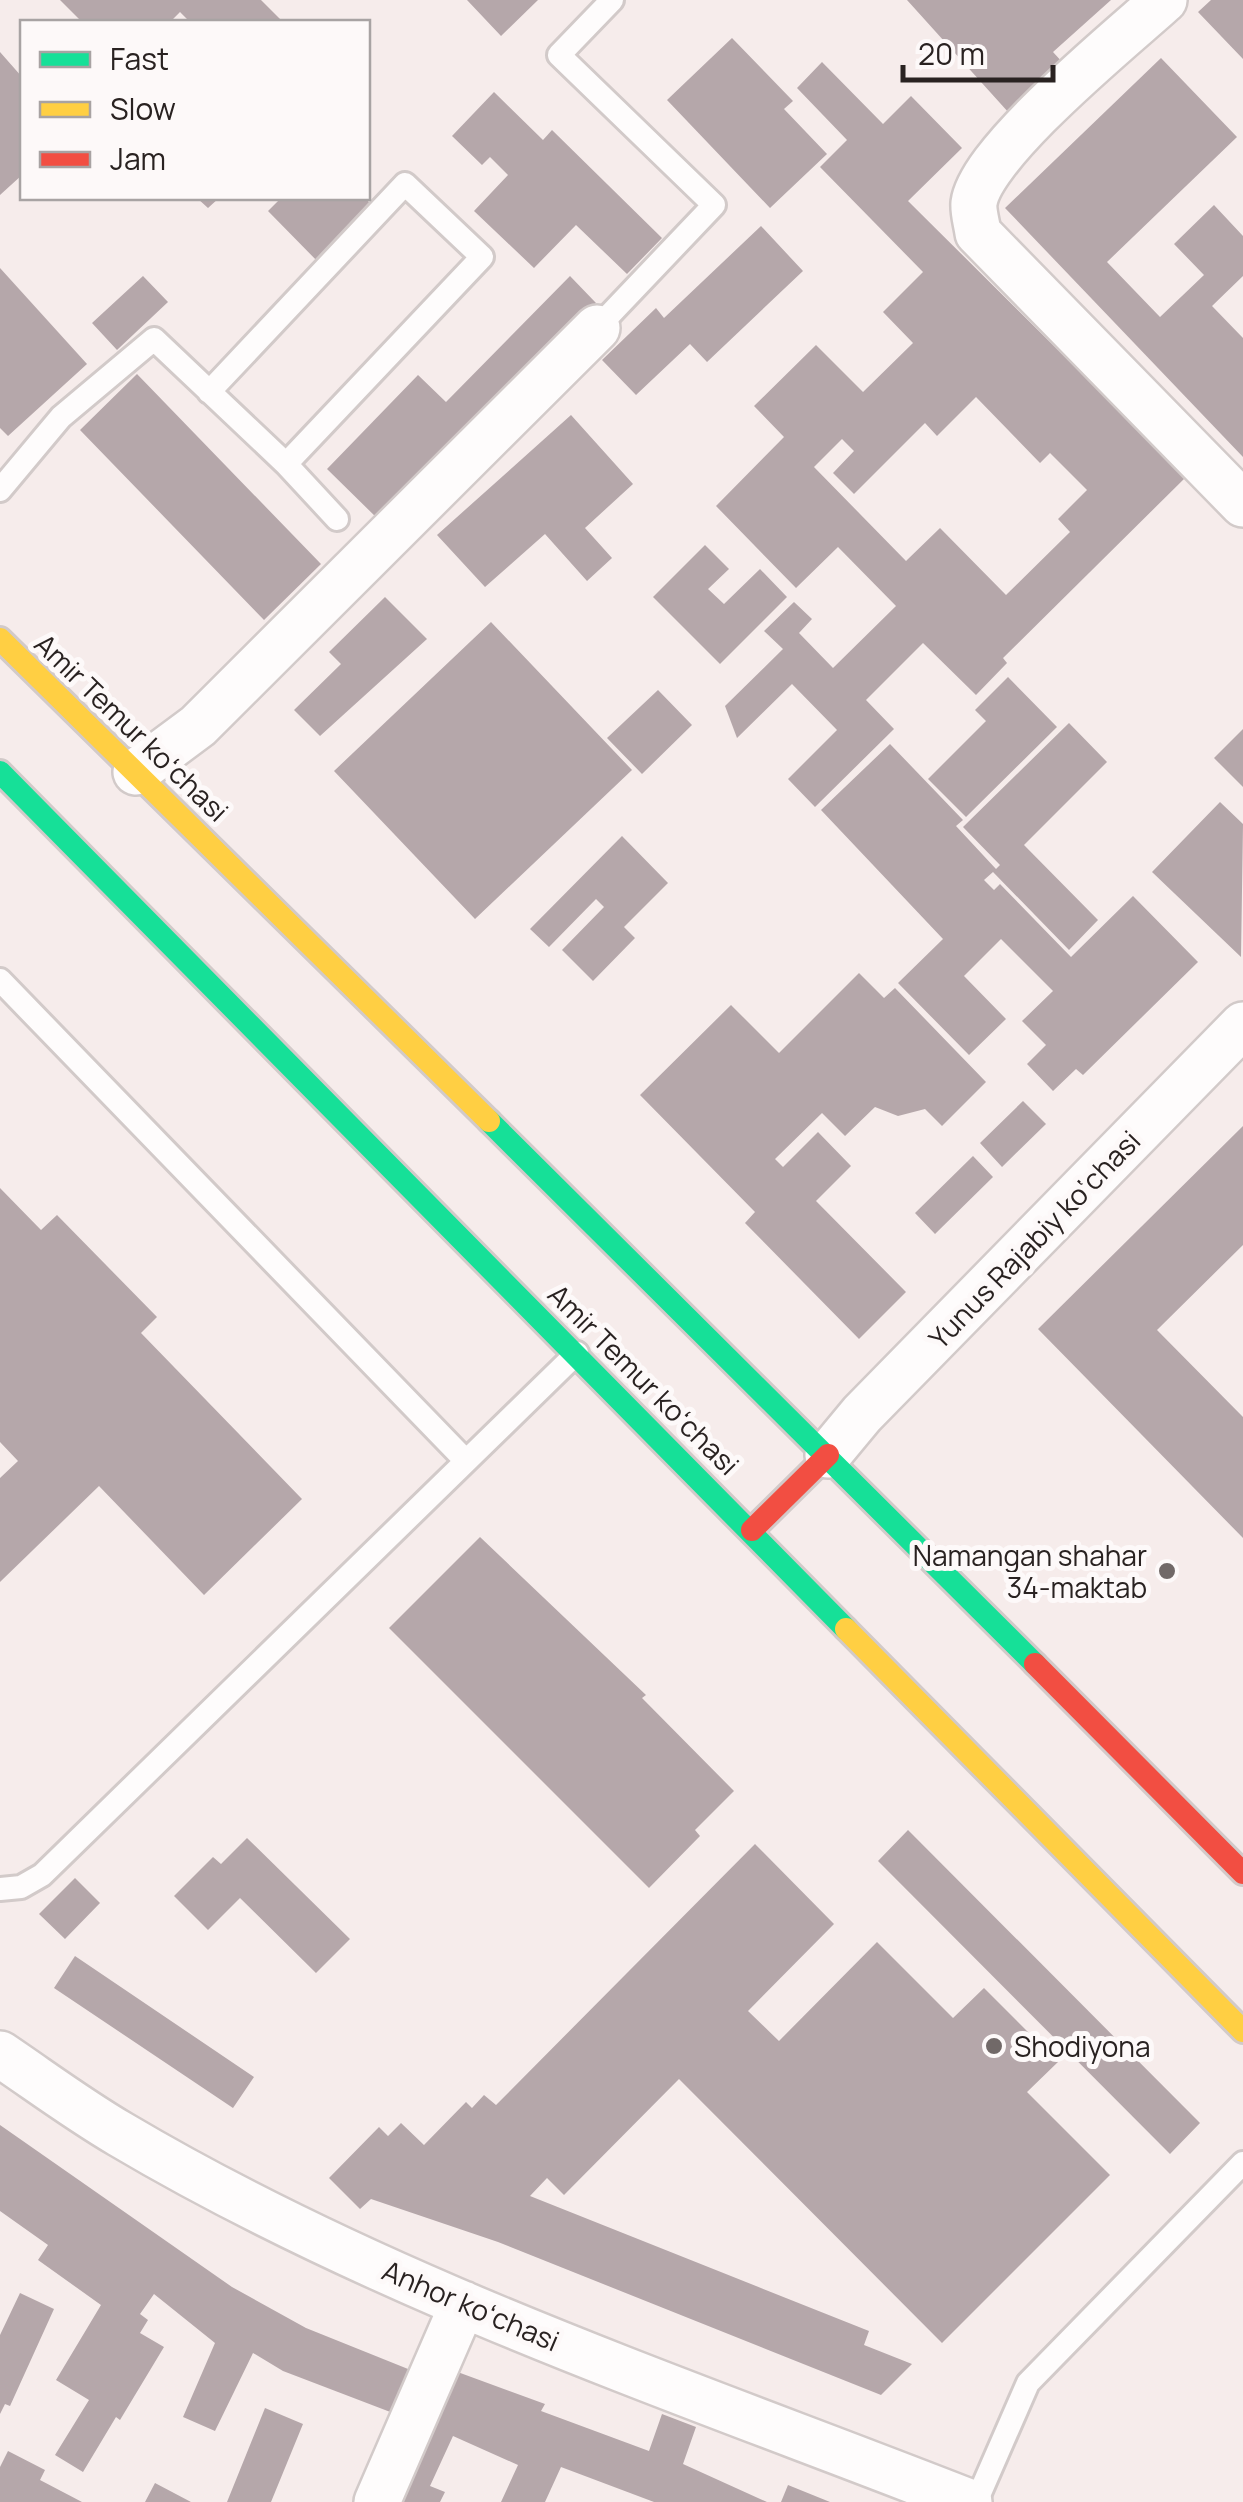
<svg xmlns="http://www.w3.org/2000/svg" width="1243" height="2502" viewBox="0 0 1243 2502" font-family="Manrope,sans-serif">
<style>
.building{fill:#b5a7aa;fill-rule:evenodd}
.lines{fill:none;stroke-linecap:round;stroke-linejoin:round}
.lane-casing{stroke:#d2cac9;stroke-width:28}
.street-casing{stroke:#d2cac9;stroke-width:50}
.fast-casing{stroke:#d2cac9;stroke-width:28}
.slow-casing{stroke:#d2cac9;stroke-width:28}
.jam-casing{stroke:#d2cac9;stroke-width:28}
.lane{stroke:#fefcfc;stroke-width:22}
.street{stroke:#fefcfc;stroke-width:45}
.fast{stroke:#16e098;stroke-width:22}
.slow{stroke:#ffcf43;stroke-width:22}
.jam{stroke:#f24e42;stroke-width:22}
.poi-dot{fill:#716968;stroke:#fdf9f9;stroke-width:4}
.labels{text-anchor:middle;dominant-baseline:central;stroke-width:10;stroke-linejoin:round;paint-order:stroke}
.street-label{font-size:28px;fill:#292221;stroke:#fdf9f9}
.poi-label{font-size:28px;fill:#292221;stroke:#fdf9f9;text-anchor:end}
</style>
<rect width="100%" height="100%" fill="#f6eceb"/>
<path class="building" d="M 60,0 L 261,0 L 283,22 L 190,22 L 180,12 L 170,22 L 82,22 Z
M 467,0 L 538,0 L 501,36 Z
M 907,0 L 1111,0 L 1053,52 L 1064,64 L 1009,113 Z
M 1211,0 L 1243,0 L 1243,59 L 1198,12 Z
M 732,38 L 793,101 L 784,109 L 827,154 L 770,208 L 667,100 Z
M 0,52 L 22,77 L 22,175 L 0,195 Z
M 1161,58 L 1237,137 L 1107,262 L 1160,317 L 1204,275 L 1174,244 L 1214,205 L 1243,236 L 1243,276 L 1212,306 L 1243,338 L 1243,457 L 1005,208 Z
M 822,62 L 883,124 L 911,96 L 962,148 L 908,201 L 1186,477 L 1003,658 L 1007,663 L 976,695 L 923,643 L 866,700 L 894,729 L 815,807 L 788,779 L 837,730 L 792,684 L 737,738 L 725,706 L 783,649 L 764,631 L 794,602 L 812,619 L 799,633 L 833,668 L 896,606 L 838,547 L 796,588 L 716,506 L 784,437 L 754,406 L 816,345 L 863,392 L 913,343 L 883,312 L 923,272 L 820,167 L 847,140 L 797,88 ZM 976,397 L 1040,463 L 1050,453 L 1087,490 L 1058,519 L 1070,532 L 1006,595 L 940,528 L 906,561 L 814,467 L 842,439 L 854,451 L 833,473 L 854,494 L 925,423 L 937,436 Z
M 494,92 L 543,140 L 552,130 L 662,238 L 627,274 L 576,225 L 534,268 L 474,211 L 508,175 L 490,157 L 482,165 L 452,136 Z
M 197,198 L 219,198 L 208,208 Z
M 281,198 L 365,198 L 376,209 L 321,265 L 268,211 Z
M 761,226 L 803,271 L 707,362 L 690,344 L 636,395 L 602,360 L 656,308 L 664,318 Z
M 0,268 L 87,364 L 8,436 L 0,428 Z
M 143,276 L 168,302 L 117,350 L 92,323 Z
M 570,276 L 596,303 L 381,522 L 327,469 L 418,375 L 446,402 Z
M 137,374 L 321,564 L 264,620 L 80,430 Z
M 571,415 L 633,484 L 585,528 L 612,558 L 587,581 L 545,534 L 485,587 L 437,535 Z
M 705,545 L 729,569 L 708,589 L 724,604 L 760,569 L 787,597 L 720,664 L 653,597 Z
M 385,597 L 427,639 L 320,736 L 294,710 L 341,664 L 329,652 Z
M 491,622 L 632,770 L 475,919 L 334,771 Z
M 1008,677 L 1057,727 L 966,817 L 928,779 L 986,721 L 975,710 Z
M 658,690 L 692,725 L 642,774 L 607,738 Z
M 1069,723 L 1107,762 L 1024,845 L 1098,920 L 1069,950 L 993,872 L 984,880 L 994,890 L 1000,884 L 1071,957 L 1133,896 L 1198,962 L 1083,1075 L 1076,1069 L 1053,1091 L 1027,1064 L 1046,1045 L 1022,1021 L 1053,991 L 1001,939 L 964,976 L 1006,1019 L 969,1055 L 898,983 L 943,939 L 821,810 L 890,744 L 963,820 L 956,826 L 996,869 L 1000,865 L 963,827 Z
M 1243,729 L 1243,787 L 1214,758 Z
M 1220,802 L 1243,824 L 1241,957 L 1152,872 Z
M 622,836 L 668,883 L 624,927 L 635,938 L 593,981 L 562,950 L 604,907 L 596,899 L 549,947 L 530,929 Z
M 859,973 L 884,998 L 895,988 L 986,1082 L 942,1126 L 925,1109 L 898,1116 L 875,1107 L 845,1136 L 822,1113 L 775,1159 L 783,1167 L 818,1132 L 851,1166 L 816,1201 L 906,1292 L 859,1339 L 745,1223 L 755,1212 L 640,1095 L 731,1005 L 779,1053 Z
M 1023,1101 L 1046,1124 L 1002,1167 L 980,1143 Z
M 1243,1126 L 1243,1245 L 1157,1330 L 1243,1417 L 1243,1538 L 1038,1329 Z
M 973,1156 L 993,1177 L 935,1234 L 915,1213 Z
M 0,1188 L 41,1230 L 57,1215 L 157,1317 L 141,1333 L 302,1499 L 204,1595 L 99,1486 L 0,1582 L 0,1478 L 18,1461 L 0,1442 Z
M 480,1537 L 646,1695 L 642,1698 L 734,1791 L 695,1830 L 700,1836 L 649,1888 L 389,1628 Z
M 908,1830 L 1200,2123 L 1170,2154 L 878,1861 Z
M 247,1838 L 350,1939 L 316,1973 L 240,1898 L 208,1930 L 174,1896 L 213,1857 L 221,1864 Z
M 755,1844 L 834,1924 L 748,2011 L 779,2041 L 877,1942 L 953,2018 L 984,1988 L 1058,2062 L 1027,2092 L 1110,2175 L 942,2343 L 679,2079 L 564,2195 L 547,2178 L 530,2196 L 869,2331 L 864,2345 L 912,2364 L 881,2395 L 498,2242 L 371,2199 L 360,2209 L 329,2178 L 379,2127 L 388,2136 L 401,2123 L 424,2145 L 466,2102 L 472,2108 L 484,2095 L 496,2105 Z
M 75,1878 L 100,1903 L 65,1939 L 39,1914 Z
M 75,1956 L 254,2077 L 233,2108 L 54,1988 Z
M 0,2125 L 232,2287 L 306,2328 L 423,2375 L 406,2418 L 283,2371 L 253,2353 L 215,2431 L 183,2417 L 215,2343 L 154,2294 L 140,2314 L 148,2320 L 140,2333 L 164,2347 L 120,2420 L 116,2417 L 83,2472 L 55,2455 L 89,2400 L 56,2380 L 101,2305 L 38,2260 L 48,2245 L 0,2211 Z
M 20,2293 L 54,2309 L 10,2406 L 5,2404 L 0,2414 L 0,2335 Z
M 444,2367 L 545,2404 L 541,2411 L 649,2451 L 662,2414 L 696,2427 L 683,2464 L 767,2502 L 654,2502 L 561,2467 L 545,2502 L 501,2502 L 518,2465 L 453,2436 L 430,2486 L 445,2492 L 440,2502 L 393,2502 Z
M 265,2408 L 303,2424 L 271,2502 L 227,2502 Z
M 8,2451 L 45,2470 L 40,2480 L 82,2502 L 0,2502 L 0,2467 Z
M 155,2483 L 191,2502 L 145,2502 Z
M 788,2485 L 830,2502 L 781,2502 Z"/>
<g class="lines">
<defs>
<path id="lane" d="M 597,328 L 714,205 L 559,55 L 612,0
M 286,464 L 337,519
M 0,490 L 61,417 L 154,339 L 286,464 L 482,257 L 405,184 L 209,392
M 0,980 L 466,1461
M 0,1889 L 21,1887 L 42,1875 L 577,1353
M 976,2502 L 1028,2383 L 1243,2163"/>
<path id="street" d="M 1164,0 C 1123,37 981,152 974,203 C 973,212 977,224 978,233 L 1243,504
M 136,772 L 198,726 L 597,328
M 828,1455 L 862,1414 L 1243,1025
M 0,2054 C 40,2081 79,2110 120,2134 C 385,2291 683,2390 969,2502
M 377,2502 L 463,2304"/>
<path id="fast" d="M 0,772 L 846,1629
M 489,1121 L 1035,1664"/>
<path id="slow" d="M 0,639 L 489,1121
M 846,1629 L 1243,2031"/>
<path id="jam" d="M 752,1530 L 828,1455
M 1035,1664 L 1243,1873"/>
</defs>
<use href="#lane" class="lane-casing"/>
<use href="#street" class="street-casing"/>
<use href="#fast" class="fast-casing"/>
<use href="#slow" class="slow-casing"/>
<use href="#jam" class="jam-casing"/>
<use href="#lane" class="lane"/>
<use href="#street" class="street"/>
<use href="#fast" class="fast"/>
<use href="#slow" class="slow"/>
<use href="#jam" class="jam"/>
</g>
<g class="poi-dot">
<circle cx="1167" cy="1571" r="10"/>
<circle cx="994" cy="2046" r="10"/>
</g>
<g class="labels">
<g class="street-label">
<text transform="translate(132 727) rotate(44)">Amir Temur koʻchasi</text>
<text transform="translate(1034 1239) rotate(-46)">Yunus Rajabiy ko‘chasi</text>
<text transform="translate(644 1379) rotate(45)">Amir Temur koʻchasi</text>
<text transform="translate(471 2305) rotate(23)">Anhor koʻchasi</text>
</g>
<g class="poi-label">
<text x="1147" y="1555">Namangan shahar<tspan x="1147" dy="32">34-maktab</tspan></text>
<text x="1014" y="2046" text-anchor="start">Shodiyona</text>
</g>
</g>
<rect x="20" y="20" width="350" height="180" fill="#fdf9f9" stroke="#a8a3a3" stroke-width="2.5"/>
<rect x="40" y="52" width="50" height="15" fill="#16e098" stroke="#a8a3a3" stroke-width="2.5"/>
<text x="110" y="70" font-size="30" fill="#292221">Fast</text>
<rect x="40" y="102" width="50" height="15" fill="#ffcf43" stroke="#a8a3a3" stroke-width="2.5"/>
<text x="110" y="120" font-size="30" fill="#292221">Slow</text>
<rect x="40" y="152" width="50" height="15" fill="#f24e42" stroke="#a8a3a3" stroke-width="2.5"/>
<text x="110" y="170" font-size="30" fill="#292221">Jam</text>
<path d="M903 65v15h150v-15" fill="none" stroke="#292221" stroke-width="5"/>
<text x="918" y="65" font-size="30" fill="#292221" stroke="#fdf9f9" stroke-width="8" paint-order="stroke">20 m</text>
</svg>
